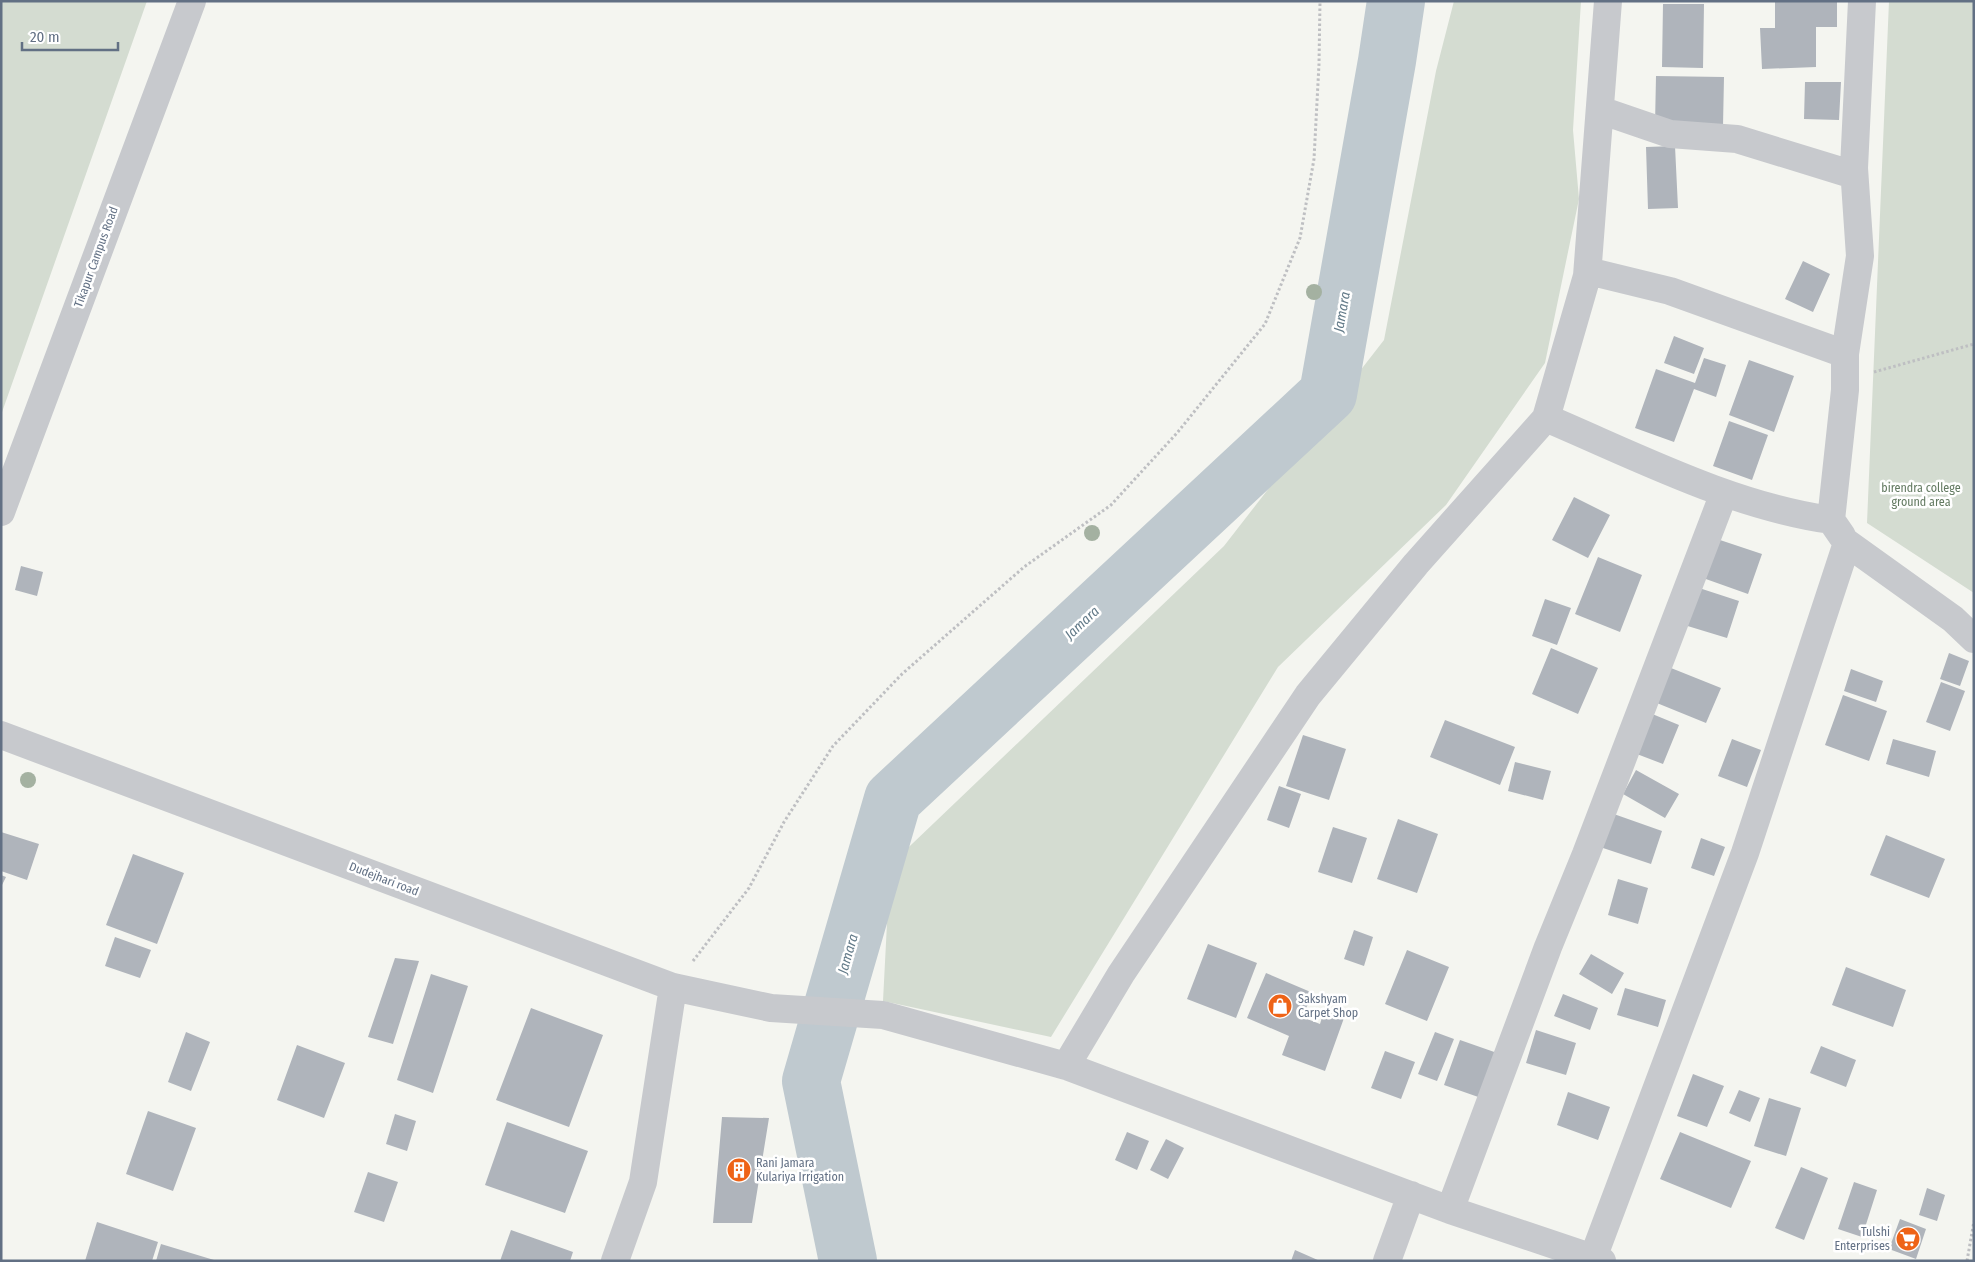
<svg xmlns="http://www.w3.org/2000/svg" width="1975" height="1262" viewBox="0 0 1975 1262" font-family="'Fira Sans Condensed',sans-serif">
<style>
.green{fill:#d4dcd1}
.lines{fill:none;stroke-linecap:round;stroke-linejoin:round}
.river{stroke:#bfc9cf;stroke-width:58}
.building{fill:#afb4bb}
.path{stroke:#bebfc2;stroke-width:3;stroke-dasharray:2.5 2.5;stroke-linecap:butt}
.minor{stroke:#c7c9cd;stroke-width:28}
.tree{fill:#a4b1a1}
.labels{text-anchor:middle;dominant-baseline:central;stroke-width:5;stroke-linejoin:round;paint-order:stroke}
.street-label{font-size:12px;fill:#627084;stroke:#fff}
.park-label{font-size:12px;fill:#637a61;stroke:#fff}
.poi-label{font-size:12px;fill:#627084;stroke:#fff;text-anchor:start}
.water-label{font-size:14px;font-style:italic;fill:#627a88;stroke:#fff}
</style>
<rect width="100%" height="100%" fill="#f4f5f0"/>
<path class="green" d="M 1,1 L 147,1 L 1,415 Z
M 1454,1 L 1581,1 L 1573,130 L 1579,199 L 1545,363 L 1446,505 L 1278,667 L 1051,1037 L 883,1001 L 890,865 L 1224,546 L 1384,340 L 1436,71 Z
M 1889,1 L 1974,1 L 1974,593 L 1867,523 Z"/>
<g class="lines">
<path class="river" d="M 848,1261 L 811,1081 L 893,799 L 1328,394 L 1387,61 L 1396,1"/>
</g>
<path class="building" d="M 1775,1 L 1837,1 L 1837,27 L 1816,27 L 1816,67 L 1762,69 L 1760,28 L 1775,28 Z
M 1663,4 L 1704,4 L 1703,68 L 1662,67 Z
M 1656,76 L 1724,77 L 1723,126 L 1655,125 Z
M 1805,82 L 1841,82 L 1839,120 L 1804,119 Z
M 1675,146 L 1678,208 L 1648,209 L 1646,147 Z
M 1803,261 L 1830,274 L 1813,312 L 1785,299 Z
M 1674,336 L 1704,348 L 1694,374 L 1664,363 Z
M 1704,358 L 1726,365 L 1716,397 L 1694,389 L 1674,442 L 1635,428 L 1656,369 L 1695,383 Z
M 1749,360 L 1794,376 L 1774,432 L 1729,415 Z
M 1729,421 L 1768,435 L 1752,480 L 1713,466 Z
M 1574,497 L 1610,515 L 1588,558 L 1552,540 Z
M 1717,539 L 1762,554 L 1748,594 L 1703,578 Z
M 1598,557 L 1642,575 L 1620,632 L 1575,614 Z
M 21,566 L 43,572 L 37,596 L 15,590 Z
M 1693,586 L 1739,601 L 1727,638 L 1681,624 Z
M 1545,599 L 1571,608 L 1557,645 L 1532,636 Z
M 1551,648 L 1598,668 L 1578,714 L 1532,694 Z
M 1949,653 L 1969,661 L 1960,686 L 1940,679 Z
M 1661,664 L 1721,688 L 1706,723 L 1647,699 Z
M 1851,669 L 1883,681 L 1876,702 L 1844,691 Z
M 1941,682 L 1965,691 L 1950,731 L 1926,722 Z
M 1843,695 L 1887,711 L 1869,761 L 1825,745 Z
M 1645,711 L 1679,725 L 1663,764 L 1629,751 Z
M 1445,720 L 1515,747 L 1500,785 L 1430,757 Z
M 1303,735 L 1346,749 L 1329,800 L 1286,786 Z
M 1732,739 L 1761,750 L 1747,787 L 1718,776 Z
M 1893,739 L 1936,751 L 1929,777 L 1886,764 Z
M 1515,762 L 1551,771 L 1543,800 L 1508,791 Z
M 1636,770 L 1679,794 L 1665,818 L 1623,794 Z
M 1279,786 L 1301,794 L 1289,828 L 1267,820 Z
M 1611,813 L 1662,831 L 1651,864 L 1600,847 Z
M 1398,819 L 1438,834 L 1417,893 L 1377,879 Z
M 1333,827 L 1367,838 L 1352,883 L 1318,872 Z
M 1,832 L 39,844 L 27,880 L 1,871 Z
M 1886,835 L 1945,859 L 1929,898 L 1870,875 Z
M 1701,838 L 1725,847 L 1714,876 L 1691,868 Z
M 133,854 L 184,873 L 157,944 L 106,925 Z
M 1,875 L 6,877 L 1,887 Z
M 1618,879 L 1648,888 L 1638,924 L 1608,915 Z
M 1354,930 L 1373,937 L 1364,966 L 1344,959 Z
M 115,937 L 151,950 L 140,978 L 105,966 Z
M 1208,944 L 1257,963 L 1236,1018 L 1187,999 Z
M 1407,950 L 1449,967 L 1427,1021 L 1385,1004 Z
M 1591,954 L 1624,973 L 1612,994 L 1579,974 Z
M 395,958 L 419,961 L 393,1044 L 368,1037 Z
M 1846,967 L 1906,990 L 1893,1027 L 1832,1005 Z
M 1266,973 L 1313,993 L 1302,1017 L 1320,1024 L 1324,1011 L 1344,1018 L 1325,1071 L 1282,1055 L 1289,1036 L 1247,1018 Z
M 431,974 L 468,986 L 433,1093 L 397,1080 Z
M 1625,988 L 1666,1000 L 1658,1027 L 1617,1015 Z
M 1563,994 L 1598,1008 L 1590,1030 L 1554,1016 Z
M 531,1008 L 603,1035 L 569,1127 L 496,1100 Z
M 1536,1030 L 1576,1043 L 1566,1075 L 1526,1063 Z
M 186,1032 L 210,1042 L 191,1091 L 168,1082 Z
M 1435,1032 L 1454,1039 L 1437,1081 L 1418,1074 Z
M 1460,1040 L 1500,1054 L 1484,1099 L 1444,1085 Z
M 297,1045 L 345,1063 L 324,1118 L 277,1100 Z
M 1821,1046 L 1856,1060 L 1846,1087 L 1810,1073 Z
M 1385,1051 L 1415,1062 L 1401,1099 L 1371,1088 Z
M 1693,1074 L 1724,1086 L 1707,1127 L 1677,1116 Z
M 1739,1090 L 1760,1098 L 1750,1122 L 1729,1113 Z
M 1568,1092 L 1610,1107 L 1598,1140 L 1557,1125 Z
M 1769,1098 L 1801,1108 L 1786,1156 L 1754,1146 Z
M 148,1111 L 196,1128 L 173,1191 L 126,1174 Z
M 395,1114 L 416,1121 L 407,1151 L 386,1144 Z
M 722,1117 L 769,1118 L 752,1223 L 713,1223 Z
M 507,1122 L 588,1151 L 565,1213 L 485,1185 Z
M 1127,1132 L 1149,1141 L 1137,1170 L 1115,1160 Z
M 1680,1132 L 1751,1161 L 1731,1208 L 1660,1179 Z
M 1166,1139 L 1184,1148 L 1168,1179 L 1150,1170 Z
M 1801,1167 L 1828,1178 L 1804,1240 L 1775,1228 Z
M 368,1172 L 398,1182 L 384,1222 L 354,1212 Z
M 1854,1182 L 1877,1190 L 1862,1237 L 1838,1229 Z
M 1927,1188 L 1945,1195 L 1937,1221 L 1919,1215 Z
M 1900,1219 L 1926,1229 L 1916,1259 L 1889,1249 Z
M 97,1222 L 158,1242 L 152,1261 L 85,1261 Z
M 511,1230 L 573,1252 L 570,1261 L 500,1261 Z
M 161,1244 L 214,1260 L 214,1261 L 156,1261 Z
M 1295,1250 L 1320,1261 L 1291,1261 Z"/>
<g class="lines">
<path class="path" d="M 1874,372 L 1974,344
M 693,961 L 749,888 L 784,822 L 833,746 L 902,674 L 1024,567 L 1111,505 L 1177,433 L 1265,324 L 1300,238 L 1314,159 L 1319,64 L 1320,1
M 1967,1261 L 1974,1221"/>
<path class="minor" d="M 1600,110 L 1670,134 L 1737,139 L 1854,175
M 1588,271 L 1670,291 L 1845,354 L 1845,390 L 1831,520
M 1845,354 L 1860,256 L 1854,168 L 1862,1
M 1546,418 C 1638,457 1732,506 1831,520 L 1842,536
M 1,512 L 192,1
M 1,735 L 673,987 L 771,1008 L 883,1015 L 1066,1066 L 1450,1210 L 1602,1261
M 1066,1066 L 1121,974 L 1308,695 L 1416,564 L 1546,418 L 1587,276 L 1608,1
M 1450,1210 L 1548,947 L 1586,854 L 1724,493
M 1593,1258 L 1745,853 L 1847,543 L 1953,619 L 1974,639
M 615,1261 L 643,1182 L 673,987
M 1387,1261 L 1411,1195"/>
</g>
<g class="tree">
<circle cx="1314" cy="292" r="8"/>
<circle cx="1092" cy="533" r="8"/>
<circle cx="28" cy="780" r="8"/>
</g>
<defs>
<symbol id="shop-disc" viewBox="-11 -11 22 22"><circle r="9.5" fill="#ee6317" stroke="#fff"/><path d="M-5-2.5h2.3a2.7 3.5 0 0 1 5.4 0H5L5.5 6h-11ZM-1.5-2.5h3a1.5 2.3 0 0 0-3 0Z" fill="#fff"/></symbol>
<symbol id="building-disc" viewBox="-11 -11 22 22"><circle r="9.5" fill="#ee6317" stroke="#fff"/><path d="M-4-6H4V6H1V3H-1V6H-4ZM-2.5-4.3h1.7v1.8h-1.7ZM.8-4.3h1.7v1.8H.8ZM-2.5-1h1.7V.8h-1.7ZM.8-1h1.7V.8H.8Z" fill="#fff"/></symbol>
<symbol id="supermarket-disc" viewBox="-11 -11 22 22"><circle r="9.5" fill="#ee6317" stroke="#fff"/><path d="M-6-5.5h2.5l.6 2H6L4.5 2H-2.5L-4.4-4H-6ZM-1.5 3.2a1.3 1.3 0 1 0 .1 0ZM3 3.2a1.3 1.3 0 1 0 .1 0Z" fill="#fff"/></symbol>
</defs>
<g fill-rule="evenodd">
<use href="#shop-disc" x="1266" y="992" width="28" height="28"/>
<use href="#building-disc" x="725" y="1156" width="28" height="28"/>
<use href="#supermarket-disc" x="1894" y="1225" width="28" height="28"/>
</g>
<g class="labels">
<g class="street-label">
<text transform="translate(96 257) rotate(-70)">Tikapur Campus Road</text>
<text transform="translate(384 879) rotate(21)">Dudejhari road</text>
</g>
<g class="park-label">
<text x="1921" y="488">birendra college<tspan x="1921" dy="14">ground area</tspan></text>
</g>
<g class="poi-label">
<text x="1298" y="999">Sakshyam<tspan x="1298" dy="14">Carpet Shop</tspan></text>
<text x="756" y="1163">Rani Jamara<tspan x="756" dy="14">Kulariya Irrigation</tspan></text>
<text x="1890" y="1232" text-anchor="end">Tulshi<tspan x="1890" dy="14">Enterprises</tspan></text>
</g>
<g class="water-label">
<text transform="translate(1342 312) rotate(-80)">Jamara</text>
<text transform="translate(1082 623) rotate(-43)">Jamara</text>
<text transform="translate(848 954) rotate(-74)">Jamara</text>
</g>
</g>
<rect width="1975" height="1262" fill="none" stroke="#627084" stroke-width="5"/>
<path d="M22 42v8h96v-8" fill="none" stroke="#627084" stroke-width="2.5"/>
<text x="30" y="42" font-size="15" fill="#627084" stroke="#ffffff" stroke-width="4" paint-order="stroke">20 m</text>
</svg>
